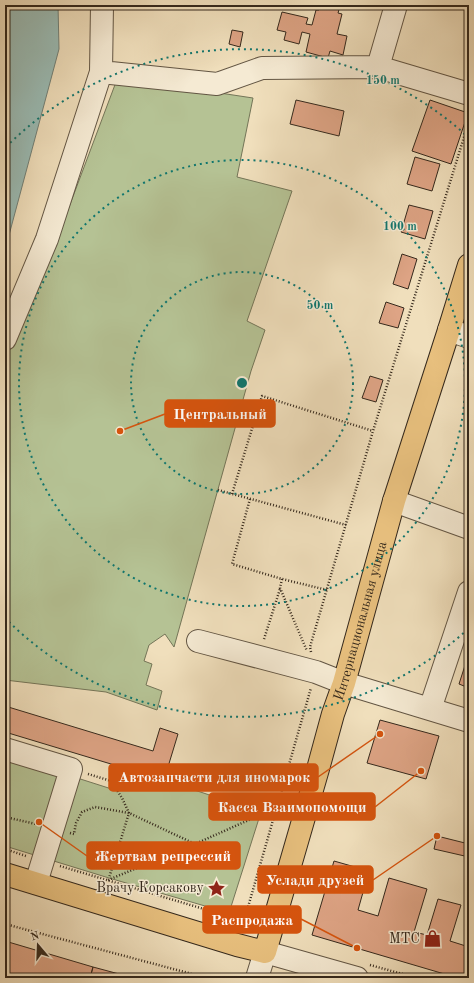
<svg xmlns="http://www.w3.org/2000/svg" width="474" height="983" viewBox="0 0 474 983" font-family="'Old Standard TT',serif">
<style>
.green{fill:#b5c294;stroke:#747558}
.water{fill:#9bbcb5;stroke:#728178}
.building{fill:#dea485;stroke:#34281c}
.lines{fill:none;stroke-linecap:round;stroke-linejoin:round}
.minor-casing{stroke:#635644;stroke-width:24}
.major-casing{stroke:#34281c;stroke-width:24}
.path{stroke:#34281c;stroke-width:2.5;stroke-dasharray:1 2;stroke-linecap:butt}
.minor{stroke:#f5ead3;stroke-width:22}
.major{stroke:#e8c07e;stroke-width:22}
.ring{fill:none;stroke:#0f766e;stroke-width:2;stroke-dasharray:2 4}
.labels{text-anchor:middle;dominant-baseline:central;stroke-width:3;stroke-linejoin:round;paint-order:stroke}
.street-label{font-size:14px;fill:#34281c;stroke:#f5ead3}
.poi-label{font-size:14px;fill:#34281c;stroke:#f5ead3;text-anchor:end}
.centre{fill:#0f766e;stroke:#f5ead3;stroke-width:2}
.ring-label{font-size:12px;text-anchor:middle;font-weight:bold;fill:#0f766e;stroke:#f5ead3;stroke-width:3;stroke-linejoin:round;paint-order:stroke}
.leader{fill:none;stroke:#d6540e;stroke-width:1.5}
.callout-dot{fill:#d6540e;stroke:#f5ead3;stroke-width:1.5}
.callout{fill:#d6540e;stroke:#d6540e;stroke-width:1.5}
.callout-label{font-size:15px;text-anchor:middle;font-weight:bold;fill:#fff}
</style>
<rect width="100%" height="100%" fill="#f0dfbc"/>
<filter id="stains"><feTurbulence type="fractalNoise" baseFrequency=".005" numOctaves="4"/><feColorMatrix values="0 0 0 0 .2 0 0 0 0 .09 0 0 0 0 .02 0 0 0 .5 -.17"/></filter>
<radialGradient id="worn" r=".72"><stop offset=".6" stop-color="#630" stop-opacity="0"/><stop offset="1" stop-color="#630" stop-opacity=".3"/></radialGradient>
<path class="green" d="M 120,78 L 253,98 L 237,177 L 292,191 L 247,321 L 265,330 L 251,371 L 174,647 L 165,634 L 149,645 L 144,661 L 152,664 L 146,685 L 162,691 L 157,710 L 106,692 L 5,680 L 5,351 L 10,333 L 45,271 L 116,82 Z
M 5,755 L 118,791 L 126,768 L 164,780 L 261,812 L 229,913 L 109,878 L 5,846 Z"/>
<path class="water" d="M 5,5 L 58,5 L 59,49 L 5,250 Z"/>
<path class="building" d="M 320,5 L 334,5 L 340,6 L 338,13 L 342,14 L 337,34 L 347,36 L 343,55 L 330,51 L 328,58 L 306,52 L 310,34 L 302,32 L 299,44 L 284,40 L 286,32 L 277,30 L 282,12 L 308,18 L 306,24 L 312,25 L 316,10 L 319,10 Z
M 232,30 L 243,32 L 240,47 L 229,44 Z
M 296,100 L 344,111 L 339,136 L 290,124 Z
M 430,100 L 468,113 L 451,164 L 412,151 Z
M 415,157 L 440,164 L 432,191 L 407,184 Z
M 409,205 L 433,211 L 425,239 L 401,232 Z
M 402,254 L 417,259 L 408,289 L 393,284 Z
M 386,302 L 404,308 L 398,328 L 379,323 Z
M 370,376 L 383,380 L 376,402 L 362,398 Z
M 469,653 L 469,688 L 459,684 Z
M 5,706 L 153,751 L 160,728 L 178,734 L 164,780 L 5,732 Z
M 380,720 L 439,736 L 426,779 L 367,763 Z
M 437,836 L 469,844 L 469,857 L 434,849 Z
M 334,861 L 369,871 L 358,910 L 378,916 L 389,878 L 427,889 L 414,932 L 427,935 L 438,899 L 461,905 L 450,941 L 469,947 L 469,978 L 458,978 L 312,935 Z
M 5,941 L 93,967 L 90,978 L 5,978 Z
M 93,967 L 134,978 L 90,978 Z"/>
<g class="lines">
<defs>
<path id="minor" d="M 378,67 L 396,5
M 101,72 L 217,84 L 262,68 L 378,67 L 469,94
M 449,330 L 469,337
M 5,339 L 47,239 L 101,72 L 102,5
M 394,501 L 469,528
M 198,641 L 316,672 L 344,683 L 469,721
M 430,709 L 469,592
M 5,749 L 71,769 L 36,883
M 257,978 L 265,952 L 357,978"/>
<g id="major">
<path id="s1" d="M 5,874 L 237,945 L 265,952 L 318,769 L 333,714 L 344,683 L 394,501 L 449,330 L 469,265"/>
</g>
</defs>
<use href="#minor" class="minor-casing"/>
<use href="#major" class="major-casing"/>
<path class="path" d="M 218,490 L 346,525
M 232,494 L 262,396 L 373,431
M 250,499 L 232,564 L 282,579 L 327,590
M 282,579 L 280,588 L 307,651
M 264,639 L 280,589
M 311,652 L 310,647 L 373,431 L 469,121
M 88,774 L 111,781 L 122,798 L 129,813 L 109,878
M 5,817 L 36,824
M 70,833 L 74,834 L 76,823 L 82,812 L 95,807 L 129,813 L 195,844
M 5,849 L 26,856
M 60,866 L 244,921 L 311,688
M 108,880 L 195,844 L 260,815 L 274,818
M 5,924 L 207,978
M 370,965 L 417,978"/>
<use href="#minor" class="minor"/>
<use href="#major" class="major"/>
</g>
<g class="ring">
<circle cx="242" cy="383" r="111"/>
<circle cx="242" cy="383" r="223"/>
<path d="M468 629A334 334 0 0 1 6 619M6 147A334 334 0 0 1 468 137"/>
</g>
<defs>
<symbol id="sight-bare" viewBox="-9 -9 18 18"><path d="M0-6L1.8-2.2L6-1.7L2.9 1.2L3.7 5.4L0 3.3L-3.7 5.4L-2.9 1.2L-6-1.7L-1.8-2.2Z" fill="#8f2418" stroke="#f5ead3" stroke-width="2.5" paint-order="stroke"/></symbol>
<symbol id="shop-bare" viewBox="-9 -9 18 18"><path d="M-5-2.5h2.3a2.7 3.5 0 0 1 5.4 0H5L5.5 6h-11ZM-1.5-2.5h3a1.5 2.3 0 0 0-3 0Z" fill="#8f2418" stroke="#f5ead3" stroke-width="2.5" paint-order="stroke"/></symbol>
</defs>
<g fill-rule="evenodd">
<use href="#sight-bare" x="204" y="876" width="25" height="25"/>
<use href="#shop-bare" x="420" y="926" width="25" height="25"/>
</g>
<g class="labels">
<g class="street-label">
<text stroke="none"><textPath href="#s1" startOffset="616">Интернациональная улица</textPath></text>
</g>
<g class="poi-label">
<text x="204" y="888">Врачу Корсакову</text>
<text x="420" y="939">МТС</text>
</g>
</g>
<circle cx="242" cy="383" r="6" class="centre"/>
<g class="ring-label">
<text x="383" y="84">150 m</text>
<text x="400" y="230">100 m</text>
<text x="320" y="309">50 m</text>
</g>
<path class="leader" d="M120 431L165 414M380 734L318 777M421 771L375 807M39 822L87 856M437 836L373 880M357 948L301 919"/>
<g class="callout-dot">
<circle cx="120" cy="431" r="4"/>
<circle cx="380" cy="734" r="4"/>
<circle cx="421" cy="771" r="4"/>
<circle cx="39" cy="822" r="4"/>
<circle cx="437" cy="836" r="4"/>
<circle cx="357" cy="948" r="4"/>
</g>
<g class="callout">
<rect x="165" y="400" width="110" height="27" rx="4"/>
<rect x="109" y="764" width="209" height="27" rx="4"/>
<rect x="209" y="793" width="166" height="27" rx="4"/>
<rect x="87" y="842" width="153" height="27" rx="4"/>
<rect x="258" y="866" width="115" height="27" rx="4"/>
<rect x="203" y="906" width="98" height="27" rx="4"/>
</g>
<g class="callout-label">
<text x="220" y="419">Центральный</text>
<text x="214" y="782">Автозапчасти для иномарок</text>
<text x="292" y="812">Касса Взаимопомощи</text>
<text x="163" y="861">Жертвам репрессий</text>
<text x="315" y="885">Услади друзей</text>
<text x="252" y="925">Распродажа</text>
</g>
<rect width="474" height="983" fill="none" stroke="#f0dfbc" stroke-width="20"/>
<rect x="6" y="6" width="462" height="971" fill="none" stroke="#34281c" stroke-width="2"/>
<rect x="10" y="10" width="454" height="963" fill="none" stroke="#34281c"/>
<g transform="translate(38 945) rotate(341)" stroke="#f5ead3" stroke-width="3" paint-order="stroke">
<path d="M0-3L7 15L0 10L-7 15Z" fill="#34281c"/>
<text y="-6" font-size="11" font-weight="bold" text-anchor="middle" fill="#34281c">N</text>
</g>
<rect width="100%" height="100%" filter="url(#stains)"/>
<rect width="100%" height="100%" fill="url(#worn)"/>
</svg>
